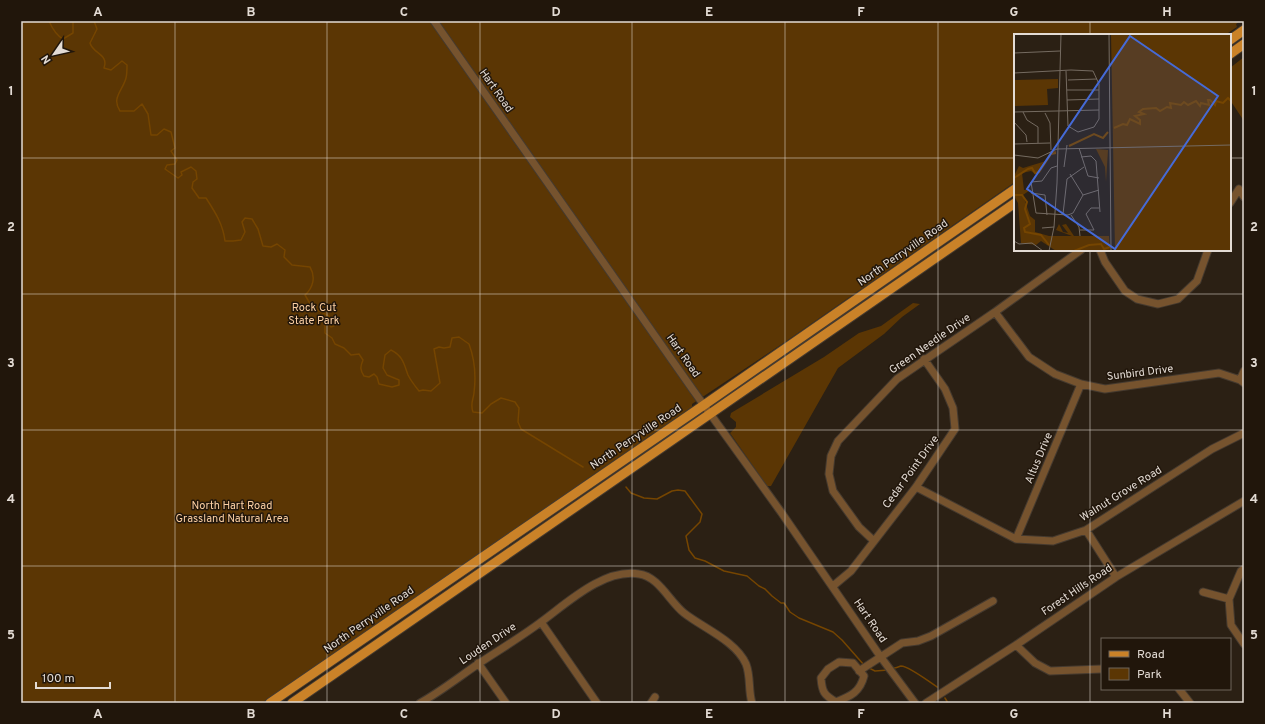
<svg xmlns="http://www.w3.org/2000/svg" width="1265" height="724" viewBox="0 0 1265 724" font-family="Overpass,sans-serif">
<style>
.green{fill:#5b3604}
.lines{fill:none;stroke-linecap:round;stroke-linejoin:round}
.stream{stroke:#754501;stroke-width:1.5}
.minor-casing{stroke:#453a2f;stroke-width:9}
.major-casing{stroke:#453a2f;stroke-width:11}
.minor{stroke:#76532e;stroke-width:7}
.major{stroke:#ca8228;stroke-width:9}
.grid{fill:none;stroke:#e3dbd4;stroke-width:1;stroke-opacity:0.55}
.labels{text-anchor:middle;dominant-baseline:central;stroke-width:3;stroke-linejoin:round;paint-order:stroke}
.street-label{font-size:11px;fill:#e3dbd4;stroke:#21160b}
.park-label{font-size:11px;fill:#fbcfa3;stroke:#21160b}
.inset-river{fill:none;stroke:#754501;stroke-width:2}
.inset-road{fill:none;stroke:#756b61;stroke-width:1}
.view{fill:#456ad7;fill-opacity:0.15;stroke:#456ad7;stroke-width:2}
.inset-edge{fill:none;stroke:#e3dbd4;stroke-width:2}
.neatline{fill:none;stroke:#e3dbd4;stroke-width:1.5}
.grid-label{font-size:13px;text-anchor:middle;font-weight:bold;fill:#e3dbd4}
</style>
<rect width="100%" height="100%" fill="#2b2014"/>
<path class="green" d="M 21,21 L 1240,21 L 1236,24 L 1237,27 L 1225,35 L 1015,35 L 1015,182 L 785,342 L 692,404 L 692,407 L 590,477 L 490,548 L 262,703 L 21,703 Z
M 1244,57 L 1244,121 L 1230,100 L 1230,68 Z
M 913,303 L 920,304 L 902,317 L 884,334 L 838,368 L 771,486 L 767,486 L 730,433 L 736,427 L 736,422 L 730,417 L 731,413 L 824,357 L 859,333 L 881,326 Z"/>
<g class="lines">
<path class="stream" d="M 49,21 C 52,28 56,35 63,39 L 73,33 L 73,21
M 94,21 L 97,29 L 90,43 C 93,54 109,54 104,68 L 111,70 L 122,61 L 127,65 C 127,69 127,74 126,78 C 123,90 111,98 120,111 L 134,111 L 142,104 L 148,114 L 151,135 L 157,135 L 164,129 L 171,132 L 175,148 L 171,151 L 177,160 L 175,164 L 167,165 L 165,169 L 178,178 L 182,175 L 181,172 L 191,167 L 196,171 L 197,179 L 193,182 L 192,188 L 199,198 L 206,198 C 215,212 223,224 225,241 L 233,241 L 241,240 L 245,232 L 242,222 L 245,218 L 252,219 L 258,229 L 263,246 L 271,247 L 277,244 L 285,250 L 284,257 L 292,265 L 310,267 C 316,277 313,288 305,295 L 312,307 L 329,316 L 335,324 L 334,326 L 331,327 L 329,324 L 325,324 L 325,333 L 332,338 L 335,344 L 344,348 L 351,355 L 359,354 L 363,360 C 360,367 360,370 364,376 L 369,377 L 374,374 L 377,377 L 379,384 L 392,387 L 399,385 L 399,380 L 387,375 L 383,368 L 385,355 L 391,350 C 403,356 404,364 408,375 C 411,381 415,386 419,391 L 423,390 L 431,391 L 440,383 L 434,349 L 439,347 L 444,348 L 450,347 L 452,338 L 459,337 L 469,344 C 475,360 476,377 474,393 C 473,401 470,404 473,412 L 482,413 L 491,404 L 501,398 L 515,402 L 519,408 L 518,422 L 521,429 L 583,467
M 626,487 L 631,493 L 644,498 L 657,499 L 672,491 L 678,490 L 685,491 L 702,514 L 700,522 L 686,536 L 689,550 L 695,558 L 705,561 L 724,571 L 747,576 L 759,586 L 765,589 L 772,596 L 781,603 L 784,603 L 790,612 L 799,618 L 833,632 L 842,640 L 864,665
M 869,668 L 875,671 L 888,670
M 894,668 C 896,668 898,667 901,666 C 908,666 930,682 937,687
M 945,698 L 948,703"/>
<defs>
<path id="minor" d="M 434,21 L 693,390 L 781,512 L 880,656 L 915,703
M 1230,203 L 1239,189 L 1244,197
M 1100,250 L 1105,262 L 1125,291 L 1137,299 L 1158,304 L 1178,299 L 1197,281 L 1208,250
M 995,312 L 1029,357 L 1055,374 L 1081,384 L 1105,389 L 1219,373 L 1240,380 L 1244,383
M 1240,380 L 1244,371
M 916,487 L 1016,539 L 1053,541 L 1086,530 L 1212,449 L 1244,433
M 1086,530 L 1116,577
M 1016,539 L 1081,384
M 874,541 L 859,527 L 833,491 L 829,474 L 831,456 L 838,441 L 897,379 L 995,312 L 1081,250
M 1244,569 L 1241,571 L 1229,599 L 1231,625 L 1244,644
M 833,586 L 851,571 L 916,487 L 955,429 L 953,408 L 945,389 L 924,359
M 1203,592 L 1229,599
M 541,622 L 597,703
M 1016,645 L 1035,663 L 1050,671 L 1102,669
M 839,662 L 853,663 L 864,676 C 860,692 851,696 836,702 C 824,695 822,692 821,678 L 828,669 Z
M 478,663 L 506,703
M 859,671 L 902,643 L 918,641 L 931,636 L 993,601
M 1179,689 L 1190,703
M 420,703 C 440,692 459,677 478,664 C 499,650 521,637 541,622 C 567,603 604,568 639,574 C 658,576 670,602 684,613 C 703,628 736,641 746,664 C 751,677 748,690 752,703
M 651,703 L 655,697
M 926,703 L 1016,645 L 1116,577 L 1244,501"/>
<path id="major" d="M 1230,40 L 1244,30
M 1230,54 L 1244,44
M 270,703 L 704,405 L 1015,189
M 292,703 L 1015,203"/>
</defs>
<use href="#minor" class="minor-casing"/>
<use href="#major" class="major-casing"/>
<use href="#minor" class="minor"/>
<use href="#major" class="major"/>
</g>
<path class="grid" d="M 175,21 L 175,703M 327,21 L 327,703M 480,21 L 480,703M 632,21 L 632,703M 785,21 L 785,703M 938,21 L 938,703M 1090,21 L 1090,35M 21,158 L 1015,158M 1230,158 L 1244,158M 1090,250 L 1090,703M 21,294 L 1244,294M 21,430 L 1244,430M 21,566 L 1244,566"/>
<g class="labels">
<g class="street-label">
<text transform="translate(496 91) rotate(55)">Hart Road</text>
<text transform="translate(903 253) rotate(-35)">North Perryville Road</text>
<text transform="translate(930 344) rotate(-35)">Green Needle Drive</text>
<text transform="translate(683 356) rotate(55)">Hart Road</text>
<text transform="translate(1140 373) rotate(-7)">Sunbird Drive</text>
<text transform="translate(636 437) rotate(-34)">North Perryville Road</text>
<text transform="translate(1039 458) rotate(-67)">Altus Drive</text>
<text transform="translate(911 472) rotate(-54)">Cedar Point Drive</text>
<text transform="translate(1121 494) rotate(-32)">Walnut Grove Road</text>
<text transform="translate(1077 590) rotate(-34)">Forest Hills Road</text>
<text transform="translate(369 620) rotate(-35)">North Perryville Road</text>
<text transform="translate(870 621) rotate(56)">Hart Road</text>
<text transform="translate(488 644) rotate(-34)">Louden Drive</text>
</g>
<g class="park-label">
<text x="314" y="308">Rock Cut<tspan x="314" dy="13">State Park</tspan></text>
<text x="232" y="506">North Hart Road<tspan x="232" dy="13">Grassland Natural Area</tspan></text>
</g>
</g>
<g transform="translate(1014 34)">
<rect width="217" height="217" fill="#2b2014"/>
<path d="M 97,0 L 217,0 L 217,217 L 101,217 ZM 44,45 L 44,54 L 33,55 L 34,71 L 0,72 L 0,46 ZM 82,115 L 94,116 L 92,148 L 91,133 ZM 37,117 L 42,117 L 42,120 L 38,120 L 23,141 L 17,137 L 8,139 L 10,156 L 16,156 L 9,161 L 16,182 L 21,186 L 21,198 L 35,202 L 58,202 L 42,196 L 45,190 L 49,198 L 54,199 L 48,191 L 52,190 L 60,202 L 95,202 L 96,217 L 42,217 L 27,207 L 22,211 L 7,209 L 4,169 L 0,162 L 0,142 L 5,132 L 9,134 L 32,127 Z" fill="#5b3604"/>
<path class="inset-river" d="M 100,94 L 109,90 L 113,91 L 116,85 L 126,90 L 126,86 L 121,82 L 130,80 L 125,78 L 129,75 L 142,74 L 146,77 L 153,73 L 157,74 L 156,69 L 167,71 L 170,68 L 174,71 L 182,67 L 186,72 L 187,69 L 195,71 L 194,66 L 196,66 L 201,71 L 202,67 L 209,69 L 214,64 L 217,67M 55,112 L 80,100 L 89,104 L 94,98M 0,144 L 14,135 L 18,134 L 21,139 L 25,138 L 37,120 L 42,119M 0,161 L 8,161 L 13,168 L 11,175 L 16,190 L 10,194 L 11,198 L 27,201 L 35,211M 60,217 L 75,211 L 87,210 L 90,215 L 96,213"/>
<path class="inset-road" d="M 95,0 L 97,217M 0,19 L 46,17M 0,39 L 57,36 L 79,37 L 85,50 L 85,85 L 80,93 L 64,98 L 54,92 L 52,37M 54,46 L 83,45M 53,56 L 85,56M 53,66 L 85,65M 0,78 L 85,76M 9,78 L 13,86 L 24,93 L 24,109M 31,79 L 36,89 L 37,116M 0,88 L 12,101 L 13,108M 0,110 L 36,109M 65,114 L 74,142 L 85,144M 0,121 L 24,124 L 43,115 L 217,111M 67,123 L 77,122 L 82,127 L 86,178M 43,132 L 37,134 L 28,147 L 17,148 L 22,179 L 54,181 L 59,179 L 69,161 L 85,156M 50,133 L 53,111M 56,140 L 69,161M 17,159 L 31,161 L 33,181M 49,180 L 53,145 L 70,133M 57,181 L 65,193 L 66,202M 28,194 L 40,193M 66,196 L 80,196 L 72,180 L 77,174 L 85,174M 0,207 L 5,210 L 18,209 L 29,217M 35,217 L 40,193 L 43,149 L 47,0"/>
<path class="view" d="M 116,2 L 204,62 L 101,215 L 13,155 Z"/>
<rect width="217" height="217" class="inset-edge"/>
</g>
<rect width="1265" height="724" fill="none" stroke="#21160b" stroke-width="44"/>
<rect x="1101" y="638" width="130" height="52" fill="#21160b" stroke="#6f655b"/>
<rect x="1109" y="651" width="20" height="6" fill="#ca8228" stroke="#6f655b"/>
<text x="1137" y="658" font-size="12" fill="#e3dbd4">Road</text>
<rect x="1109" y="668" width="20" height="12" fill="#5b3604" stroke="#6f655b"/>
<text x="1137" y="678" font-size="12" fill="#e3dbd4">Park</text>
<g transform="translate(54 54) rotate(236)" stroke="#21160b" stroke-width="3" paint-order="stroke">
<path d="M0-3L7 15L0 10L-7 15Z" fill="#e3dbd4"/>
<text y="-6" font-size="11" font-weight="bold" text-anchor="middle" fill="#e3dbd4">N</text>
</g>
<path d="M36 682v6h74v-6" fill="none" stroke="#e3dbd4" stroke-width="2"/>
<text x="42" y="682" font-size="12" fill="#e3dbd4" stroke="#21160b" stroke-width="3" paint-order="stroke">100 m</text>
<rect x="22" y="22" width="1221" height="680" class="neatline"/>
<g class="grid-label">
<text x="98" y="16">A</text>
<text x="251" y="16">B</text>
<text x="404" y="16">C</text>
<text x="556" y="16">D</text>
<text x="709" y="16">E</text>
<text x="861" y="16">F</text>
<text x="1014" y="16">G</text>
<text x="1167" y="16">H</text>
<text x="11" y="95">1</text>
<text x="1254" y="95">1</text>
<text x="11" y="231">2</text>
<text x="1254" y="231">2</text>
<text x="11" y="367">3</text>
<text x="1254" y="367">3</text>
<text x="11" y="503">4</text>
<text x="1254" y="503">4</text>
<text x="11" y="639">5</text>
<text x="1254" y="639">5</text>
<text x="98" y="718">A</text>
<text x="251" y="718">B</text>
<text x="404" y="718">C</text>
<text x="556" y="718">D</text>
<text x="709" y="718">E</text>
<text x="861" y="718">F</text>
<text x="1014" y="718">G</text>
<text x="1167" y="718">H</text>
</g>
</svg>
